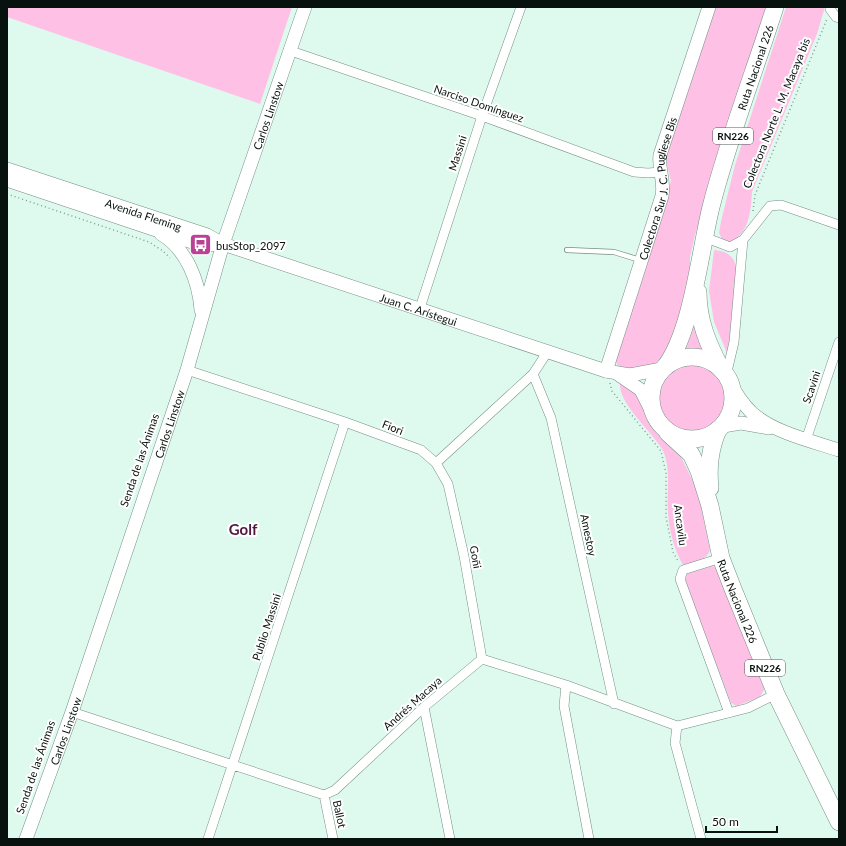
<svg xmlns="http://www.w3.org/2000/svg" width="846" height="846" viewBox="0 0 846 846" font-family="Lato,sans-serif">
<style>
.green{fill:#ffc0e6}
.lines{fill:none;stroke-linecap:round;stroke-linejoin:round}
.lane-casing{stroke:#768f85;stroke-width:6}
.street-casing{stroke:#768f85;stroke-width:10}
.secondary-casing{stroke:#768f85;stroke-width:14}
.highway-casing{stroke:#768f85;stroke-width:18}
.path{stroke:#869a92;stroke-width:1.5;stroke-dasharray:1 3;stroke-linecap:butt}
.lane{stroke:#fff;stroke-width:4.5}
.street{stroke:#fff;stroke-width:9}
.secondary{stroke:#fff;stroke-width:13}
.highway{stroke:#fff;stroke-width:17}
.labels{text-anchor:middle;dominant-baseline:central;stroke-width:4;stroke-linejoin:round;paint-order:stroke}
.shield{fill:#fff;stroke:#515856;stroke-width:1}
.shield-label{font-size:10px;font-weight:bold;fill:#07110d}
.street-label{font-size:11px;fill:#07110d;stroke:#fff}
.poi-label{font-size:11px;fill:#07110d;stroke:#fff;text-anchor:start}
.district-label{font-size:15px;font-weight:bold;fill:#51173f;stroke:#fff}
</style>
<rect width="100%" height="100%" fill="#defaee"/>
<path class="green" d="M 7,7 L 292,7 L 260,104 L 7,17 Z
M 715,7 L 767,7 L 695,235 L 690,257 L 690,277 L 688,295 L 665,354 L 652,367 L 639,371 L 619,368 L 615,360 L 616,352 L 671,181 L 665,157 Z
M 786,7 L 825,7 L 817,34 L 752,192 C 751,211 749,235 729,242 L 722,239 L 719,233 L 721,221 L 735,165 Z
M 714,250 C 722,251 728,252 733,259 C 743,272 730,335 727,353 L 714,322 L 709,291 Z
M 694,298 L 704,352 L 694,351 L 681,353 Z
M657 398a35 35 0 1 1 70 0a35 35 0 1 1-70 0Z
M 620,383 L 639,393 L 654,425 L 680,455 L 698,491 L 710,550 C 707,561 693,562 683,565 C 674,550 669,530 668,512 C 666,493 672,467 662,449 C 651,431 618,403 620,383 Z
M 712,566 L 717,568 L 766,686 L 760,697 L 736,706 L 731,703 L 685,582 L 687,574 Z"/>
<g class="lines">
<defs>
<path id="lane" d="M 567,250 L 614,252 L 640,260"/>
<path id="street" d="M 831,7 L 830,9 L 836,17 L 839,18
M 291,51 L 482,116 L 634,172 L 648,173 L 660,172
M 704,237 L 730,247 L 743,240 L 770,206 L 781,205 L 839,225
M 420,308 L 482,116 L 521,7
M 187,370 L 345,422 L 421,450 L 436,463 L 448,484 L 464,556 L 482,659
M 533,374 L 551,418 L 614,704
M 726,376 L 734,342 L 743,240
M 806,440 L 839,342
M 436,463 L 533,374 L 548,351
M 721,558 L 683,570 L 680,579 L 729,713
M 566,685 L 564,706 L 589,839
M 424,707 L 450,839
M 72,712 L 324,795 L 335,790 L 424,707 L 482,659 L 566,685 L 677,726 L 748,708 L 776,694
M 677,726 L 675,743 L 701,839
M 324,795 L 333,839
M 208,839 L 345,422"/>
<g id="secondary">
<path id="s1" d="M 7,169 L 207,235 L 223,244 L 606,371 L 630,375 L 662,369"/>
<path d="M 7,180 L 201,245 L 223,244"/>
<path d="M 161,234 C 187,249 199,282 201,310"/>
<path id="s2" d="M 606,371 L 662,196 C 665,181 658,169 660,155 L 709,7"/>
<path d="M 619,375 L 641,390 L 653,414"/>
<path d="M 729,381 C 735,392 742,403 751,412 C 772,432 811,441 839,450"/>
<path d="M 723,426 L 741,423 L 769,428"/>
<path id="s3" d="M 26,839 L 72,712 L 187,370 L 223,244 L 305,7"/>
</g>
<g id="highway">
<path d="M 698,292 C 698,321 708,344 721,369"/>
<circle cx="692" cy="398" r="41"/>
<path id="s4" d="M 665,367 C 692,332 700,251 711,207 C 728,140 754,73 775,7"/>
<path id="s5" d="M 668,433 L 691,454 L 699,471 L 710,506 L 721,558 L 733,589 L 776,694 L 839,822"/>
<path d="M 710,488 C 708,469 710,448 718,430"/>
</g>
</defs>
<use href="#lane" class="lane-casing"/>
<use href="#street" class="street-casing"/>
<use href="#secondary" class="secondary-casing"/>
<use href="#highway" class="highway-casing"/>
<path class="path" d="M 7,194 L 149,242 L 163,251 L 170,258
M 753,211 L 755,195 L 827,19
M 610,383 L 612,391 L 661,451 L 666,473 L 666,517 L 673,552 L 678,561"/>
<use href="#lane" class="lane"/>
<use href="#street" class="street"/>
<use href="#secondary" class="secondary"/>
<use href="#highway" class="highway"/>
</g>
<defs>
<symbol id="bus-square" viewBox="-11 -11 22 22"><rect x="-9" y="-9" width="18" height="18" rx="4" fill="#ba4195" stroke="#fff"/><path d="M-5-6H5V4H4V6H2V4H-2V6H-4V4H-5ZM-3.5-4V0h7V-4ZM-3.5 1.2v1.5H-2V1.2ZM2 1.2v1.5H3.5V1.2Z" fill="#fff"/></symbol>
</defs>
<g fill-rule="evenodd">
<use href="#bus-square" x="188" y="232" width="25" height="25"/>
</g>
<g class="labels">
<g class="shield">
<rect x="713" y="128" width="40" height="16" rx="3"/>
<rect x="745" y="660" width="40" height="16" rx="3"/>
</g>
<g class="shield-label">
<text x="733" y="136">RN226</text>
<text x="765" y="668">RN226</text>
</g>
<g class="street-label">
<text stroke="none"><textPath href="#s4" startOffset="314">Ruta Nacional 226</textPath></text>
<text transform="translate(479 103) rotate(19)">Narciso Domínguez</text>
<text transform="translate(776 113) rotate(-68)">Colectora Norte L. M. Macaya bis</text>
<text stroke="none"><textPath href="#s3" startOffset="763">Carlos Linstow</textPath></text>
<text transform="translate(457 153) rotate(-72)">Massini</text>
<text stroke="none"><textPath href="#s2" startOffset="191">Colectora Sur J. C. Pugliese Bis</textPath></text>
<text stroke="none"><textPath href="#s1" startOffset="144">Avenida Fleming</textPath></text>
<text stroke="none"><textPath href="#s1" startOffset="435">Juan C. Arístegui</textPath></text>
<text transform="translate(811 387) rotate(-71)">Scavini</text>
<text stroke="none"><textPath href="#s3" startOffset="439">Carlos Linstow</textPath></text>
<text transform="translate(393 427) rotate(21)">Fiori</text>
<text transform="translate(139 460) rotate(-71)">Senda de las Ánimas</text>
<text transform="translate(681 525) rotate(82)">Ancavilu</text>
<text transform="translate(589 535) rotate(78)">Amestoy</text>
<text transform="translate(476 557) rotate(79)">Goñi</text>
<text stroke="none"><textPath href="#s5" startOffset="186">Ruta Nacional 226</textPath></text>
<text transform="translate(266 627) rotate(-72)">Publio Massini</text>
<text transform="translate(412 703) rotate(-42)">Andrés Macaya</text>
<text stroke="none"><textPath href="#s3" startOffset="115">Carlos Linstow</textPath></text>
<text transform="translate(35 767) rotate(-71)">Senda de las Ánimas</text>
<text transform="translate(340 814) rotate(78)">Ballot</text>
</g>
<g class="poi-label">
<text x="216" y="245">busStop_2097</text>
</g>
<g class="district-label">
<text x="243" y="529">Golf</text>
</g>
</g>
<rect width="846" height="846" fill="none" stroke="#07110d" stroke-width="16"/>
<path d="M706 826v6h71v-6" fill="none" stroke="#07110d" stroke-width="2"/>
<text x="712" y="826" font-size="12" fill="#07110d" stroke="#ffffff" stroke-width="3" paint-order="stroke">50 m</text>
</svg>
